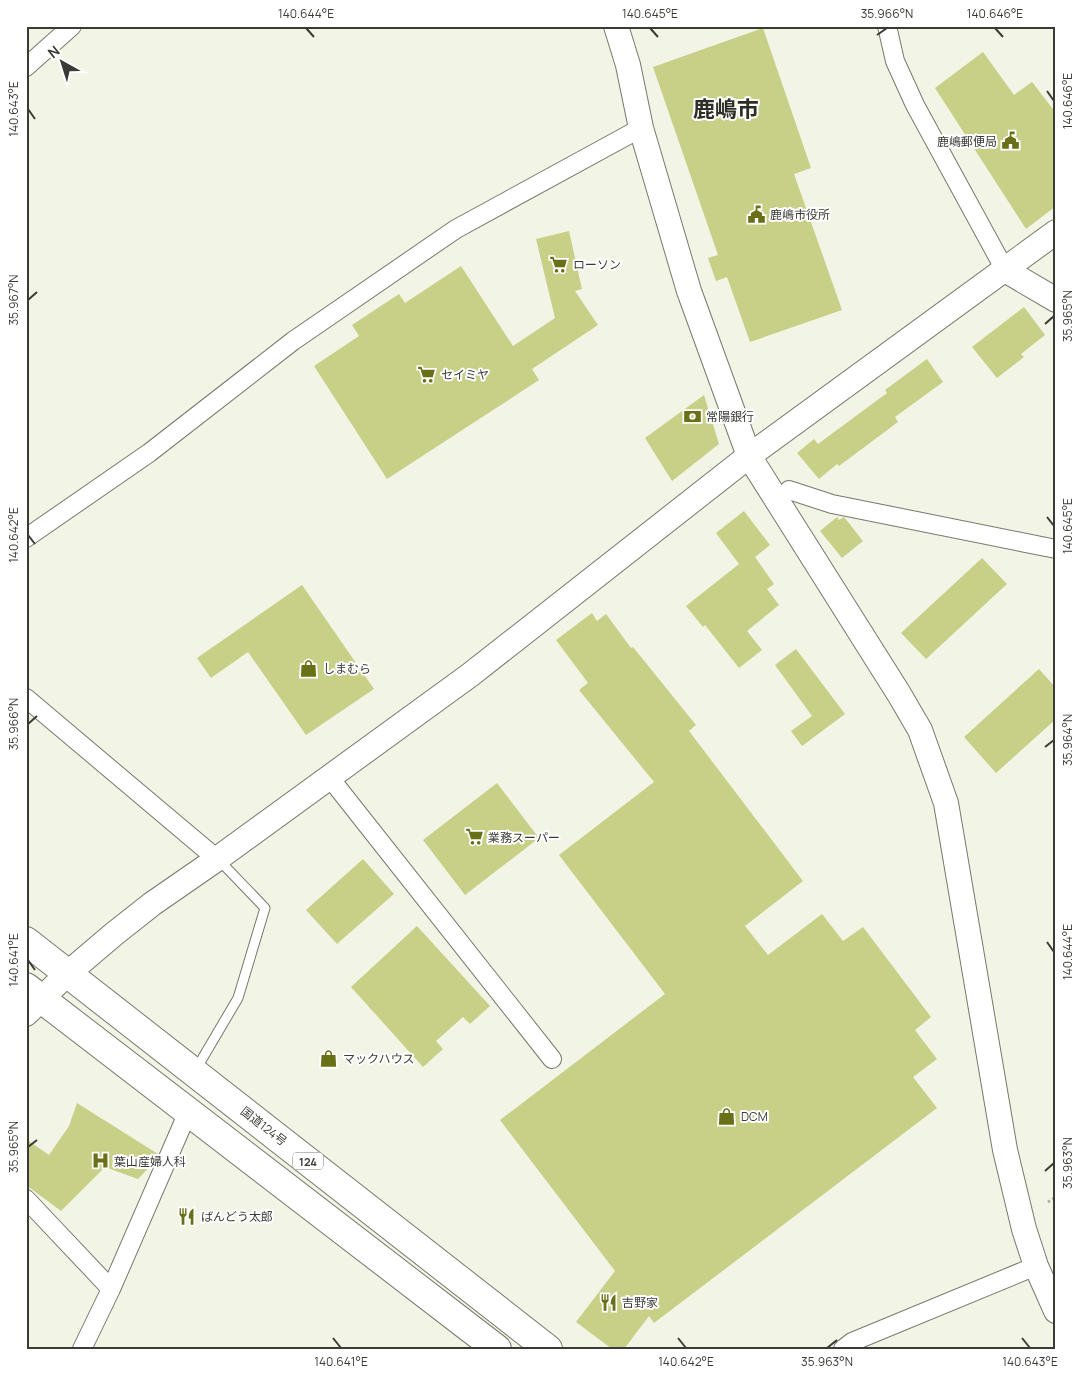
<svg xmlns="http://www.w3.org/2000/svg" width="1082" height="1375" viewBox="0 0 1082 1375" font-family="Manrope,'Noto Sans JP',sans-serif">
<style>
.building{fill:#c8d088}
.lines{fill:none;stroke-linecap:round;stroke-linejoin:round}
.lane-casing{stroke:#77796c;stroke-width:11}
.street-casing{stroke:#77796c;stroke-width:20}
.secondary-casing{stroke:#77796c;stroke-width:26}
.highway-casing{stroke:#77796c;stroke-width:30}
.path{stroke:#adafa3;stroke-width:3;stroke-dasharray:2.5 2.5;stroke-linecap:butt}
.lane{stroke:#fff;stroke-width:9}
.street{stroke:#fff;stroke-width:18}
.secondary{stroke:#fff;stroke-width:24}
.highway{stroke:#fff;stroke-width:28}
.ticks{fill:none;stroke:#3b3b36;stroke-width:2}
.labels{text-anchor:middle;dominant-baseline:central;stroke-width:4;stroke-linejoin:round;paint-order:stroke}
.shield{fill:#fff;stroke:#767672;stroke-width:1}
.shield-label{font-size:11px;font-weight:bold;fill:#3b3b36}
.poi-label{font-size:12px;fill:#3b3b36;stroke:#fff;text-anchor:start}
.street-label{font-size:12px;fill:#3b3b36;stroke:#fff}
.town-label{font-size:22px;font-weight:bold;fill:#2e3025;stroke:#fff}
.neatline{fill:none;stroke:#3b3b36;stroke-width:2}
.ticks-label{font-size:12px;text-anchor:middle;fill:#3b3b36}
</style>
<rect width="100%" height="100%" fill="#f2f4e5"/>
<path class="building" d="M 763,28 L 811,168 L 794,174 L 842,310 L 750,342 L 727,277 L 716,281 L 708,258 L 718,255 L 653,67 Z
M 983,52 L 1014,95 L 1032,82 L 1056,113 L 1056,206 L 1026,229 L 935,88 Z
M 569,231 L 582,289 L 575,291 L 598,325 L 532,369 L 539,380 L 387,479 L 314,366 L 359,336 L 352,325 L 399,294 L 405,303 L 461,266 L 513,346 L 555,318 L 536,239 Z
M 1024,307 L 1045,335 L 1021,354 L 1024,357 L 997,378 L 972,347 Z
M 927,359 L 943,382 L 895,417 L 898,422 L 839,466 L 837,464 L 819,479 L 797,453 L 814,439 L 818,444 L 887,393 L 885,390 Z
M 704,395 L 719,444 L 672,481 L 645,438 Z
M 744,511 L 770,545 L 755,557 L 774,584 L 767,589 L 779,605 L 747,631 L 762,650 L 739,668 L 705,625 L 703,627 L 686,606 L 739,564 L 716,533 Z
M 837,517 L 839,520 L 844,517 L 863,541 L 842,558 L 820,531 Z
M 982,558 L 1007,584 L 926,659 L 901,633 Z
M 302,585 L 374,689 L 306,735 L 248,652 L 211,678 L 197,658 Z
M 592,613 L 597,621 L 606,614 L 631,648 L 633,647 L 696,725 L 689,731 L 803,881 L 745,926 L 768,955 L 822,914 L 843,941 L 863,927 L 931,1017 L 915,1030 L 937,1059 L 913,1077 L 937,1108 L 654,1323 L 649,1316 L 624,1349 L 612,1349 L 576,1322 L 615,1271 L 500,1120 L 665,994 L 559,855 L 654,782 L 579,690 L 588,683 L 556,640 Z
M 796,649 L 845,714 L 802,746 L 791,731 L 812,716 L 775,665 Z
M 1039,669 L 1056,688 L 1056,719 L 996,773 L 964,737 Z
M 497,783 L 539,838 L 465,895 L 423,840 Z
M 363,859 L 394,894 L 337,944 L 306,910 Z
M 417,926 L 490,1006 L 470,1024 L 463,1017 L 436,1041 L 443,1049 L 423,1067 L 351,987 Z
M 77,1103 L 158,1154 L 155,1161 L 138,1179 L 105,1167 L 61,1211 L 26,1185 L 26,1139 L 49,1155 L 69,1126 Z"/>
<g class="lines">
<defs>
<path id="lane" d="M 195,1071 L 238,998 L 265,908 L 218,859"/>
<path id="street" d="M 887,26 L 895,61 L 915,105 L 1005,270
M 26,67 L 72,26
M 789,490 L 832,504 L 1056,549
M 26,538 L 149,453 L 293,341 L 456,229 L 641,128
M 26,698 L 217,859
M 330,778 L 552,1059
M 26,1199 L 111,1289
M 82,1349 L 111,1289 L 188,1112
M 843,1349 L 852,1342 L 1036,1266"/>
<path id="secondary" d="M 616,26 L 628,65 L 641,128 L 689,291 L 749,456 L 899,694 L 920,730 L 946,803 L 1005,1150 L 1024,1229 L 1036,1266 L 1056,1311
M 1005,270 L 1056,300
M 26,1014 L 67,974 L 114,934 L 152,904 L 217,859 L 470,675 L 749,456 L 1056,232"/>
<path id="highway" d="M 26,941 L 548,1349
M 26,987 L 497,1349"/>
</defs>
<use href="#lane" class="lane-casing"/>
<use href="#street" class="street-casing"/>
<use href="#secondary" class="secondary-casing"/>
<use href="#highway" class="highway-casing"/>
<path class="path" d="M 1048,1202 L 1056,1197"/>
<use href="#lane" class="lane"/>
<use href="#street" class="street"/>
<use href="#secondary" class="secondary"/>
<use href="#highway" class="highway"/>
</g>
<path class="ticks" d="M 306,28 L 314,37M 650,28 L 658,37M 995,28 L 1003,37M 877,35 L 887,28M 1047,91 L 1054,101M 28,109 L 35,119M 28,300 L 37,292M 1045,324 L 1054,316M 1047,517 L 1054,526M 28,535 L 35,544M 28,724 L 37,716M 1045,747 L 1054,740M 1047,942 L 1054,952M 28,960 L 35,970M 28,1147 L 37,1140M 1045,1171 L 1054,1163M 333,1338 L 341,1348M 678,1338 L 686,1348M 1022,1338 L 1030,1348M 827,1348 L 837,1340"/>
<defs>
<symbol id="civic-bare" viewBox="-9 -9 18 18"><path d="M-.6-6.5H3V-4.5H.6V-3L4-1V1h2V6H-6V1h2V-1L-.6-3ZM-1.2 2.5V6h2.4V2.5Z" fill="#6a7017" stroke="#fff" stroke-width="2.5" paint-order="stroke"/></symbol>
<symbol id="supermarket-bare" viewBox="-9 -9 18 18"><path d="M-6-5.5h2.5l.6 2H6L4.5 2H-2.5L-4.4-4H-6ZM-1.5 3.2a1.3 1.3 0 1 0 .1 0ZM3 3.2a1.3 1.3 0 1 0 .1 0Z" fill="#6a7017" stroke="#fff" stroke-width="2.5" paint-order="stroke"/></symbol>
<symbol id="bank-bare" viewBox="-9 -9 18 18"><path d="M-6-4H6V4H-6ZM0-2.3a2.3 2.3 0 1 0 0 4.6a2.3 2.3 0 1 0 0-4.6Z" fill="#6a7017" stroke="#fff" stroke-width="2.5" paint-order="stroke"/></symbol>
<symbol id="shop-bare" viewBox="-9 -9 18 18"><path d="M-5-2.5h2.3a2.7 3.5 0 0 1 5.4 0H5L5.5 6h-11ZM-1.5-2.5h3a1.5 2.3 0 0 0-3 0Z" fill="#6a7017" stroke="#fff" stroke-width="2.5" paint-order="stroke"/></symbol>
<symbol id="hospital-bare" viewBox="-9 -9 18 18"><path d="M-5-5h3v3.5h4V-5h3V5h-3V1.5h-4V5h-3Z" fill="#6a7017" stroke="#fff" stroke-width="2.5" paint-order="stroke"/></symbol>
<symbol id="restaurant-bare" viewBox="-9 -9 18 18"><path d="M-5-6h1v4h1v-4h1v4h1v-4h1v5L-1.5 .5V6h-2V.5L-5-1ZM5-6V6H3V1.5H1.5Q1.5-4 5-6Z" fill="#6a7017" stroke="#fff" stroke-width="2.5" paint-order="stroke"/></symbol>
</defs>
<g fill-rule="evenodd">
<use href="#civic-bare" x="998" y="128" width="25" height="25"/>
<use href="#civic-bare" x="744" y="202" width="25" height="25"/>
<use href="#supermarket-bare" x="546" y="252" width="25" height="25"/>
<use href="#supermarket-bare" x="414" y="362" width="25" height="25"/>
<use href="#bank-bare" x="680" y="404" width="25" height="25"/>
<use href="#shop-bare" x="296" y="656" width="25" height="25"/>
<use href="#supermarket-bare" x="462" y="824" width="25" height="25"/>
<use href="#shop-bare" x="316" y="1046" width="25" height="25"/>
<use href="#shop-bare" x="714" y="1104" width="25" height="25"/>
<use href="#hospital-bare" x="88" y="1148" width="25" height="25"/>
<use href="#restaurant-bare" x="174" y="1204" width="25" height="25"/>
<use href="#restaurant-bare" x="596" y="1290" width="25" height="25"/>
</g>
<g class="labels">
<rect class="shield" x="293" y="1152.5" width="30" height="17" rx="4"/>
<g class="shield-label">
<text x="308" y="1161">124</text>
</g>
<g class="poi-label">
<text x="997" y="141" text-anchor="end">鹿嶋郵便局</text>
<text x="770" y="214">鹿嶋市役所</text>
<text x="573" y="264">ローソン</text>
<text x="441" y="374">セイミヤ</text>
<text x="706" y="416">常陽銀行</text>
<text x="323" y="668">しまむら</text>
<text x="488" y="837">業務スーパー</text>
<text x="343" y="1058">マックハウス</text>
<text x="741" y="1116">DCM</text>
<text x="114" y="1161">葉山産婦人科</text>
<text x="201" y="1216">ばんどう太郎</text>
<text x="622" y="1302">吉野家</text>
</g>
<g class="street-label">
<text transform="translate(264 1126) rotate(38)">国道124号</text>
</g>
<g class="town-label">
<text x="726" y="109">鹿嶋市</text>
</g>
</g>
<rect width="1082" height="1375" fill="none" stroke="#ffffff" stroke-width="55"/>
<g transform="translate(62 62) rotate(321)" stroke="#ffffff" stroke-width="4" paint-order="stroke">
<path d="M0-4L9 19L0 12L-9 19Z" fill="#3b3b36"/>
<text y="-8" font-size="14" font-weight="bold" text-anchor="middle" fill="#3b3b36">N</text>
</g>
<rect x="28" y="28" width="1026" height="1320" class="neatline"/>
<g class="ticks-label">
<text x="306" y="18">140.644°E</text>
<text x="650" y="18">140.645°E</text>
<text x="887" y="18">35.966°N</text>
<text x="995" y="18">140.646°E</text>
<text transform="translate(1068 101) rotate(-90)" y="4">140.646°E</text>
<text transform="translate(14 109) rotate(-90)" y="4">140.643°E</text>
<text transform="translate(14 300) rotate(-90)" y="4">35.967°N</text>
<text transform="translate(1068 316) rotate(-90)" y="4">35.965°N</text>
<text transform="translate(1068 526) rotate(-90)" y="4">140.645°E</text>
<text transform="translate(14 535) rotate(-90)" y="4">140.642°E</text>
<text transform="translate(14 724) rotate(-90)" y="4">35.966°N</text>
<text transform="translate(1068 740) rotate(-90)" y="4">35.964°N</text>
<text transform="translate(1068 952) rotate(-90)" y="4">140.644°E</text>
<text transform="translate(14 960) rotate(-90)" y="4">140.641°E</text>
<text transform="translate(14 1147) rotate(-90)" y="4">35.965°N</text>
<text transform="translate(1068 1163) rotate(-90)" y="4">35.963°N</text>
<text x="341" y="1366">140.641°E</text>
<text x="686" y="1366">140.642°E</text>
<text x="827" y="1366">35.963°N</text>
<text x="1030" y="1366">140.643°E</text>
</g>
</svg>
